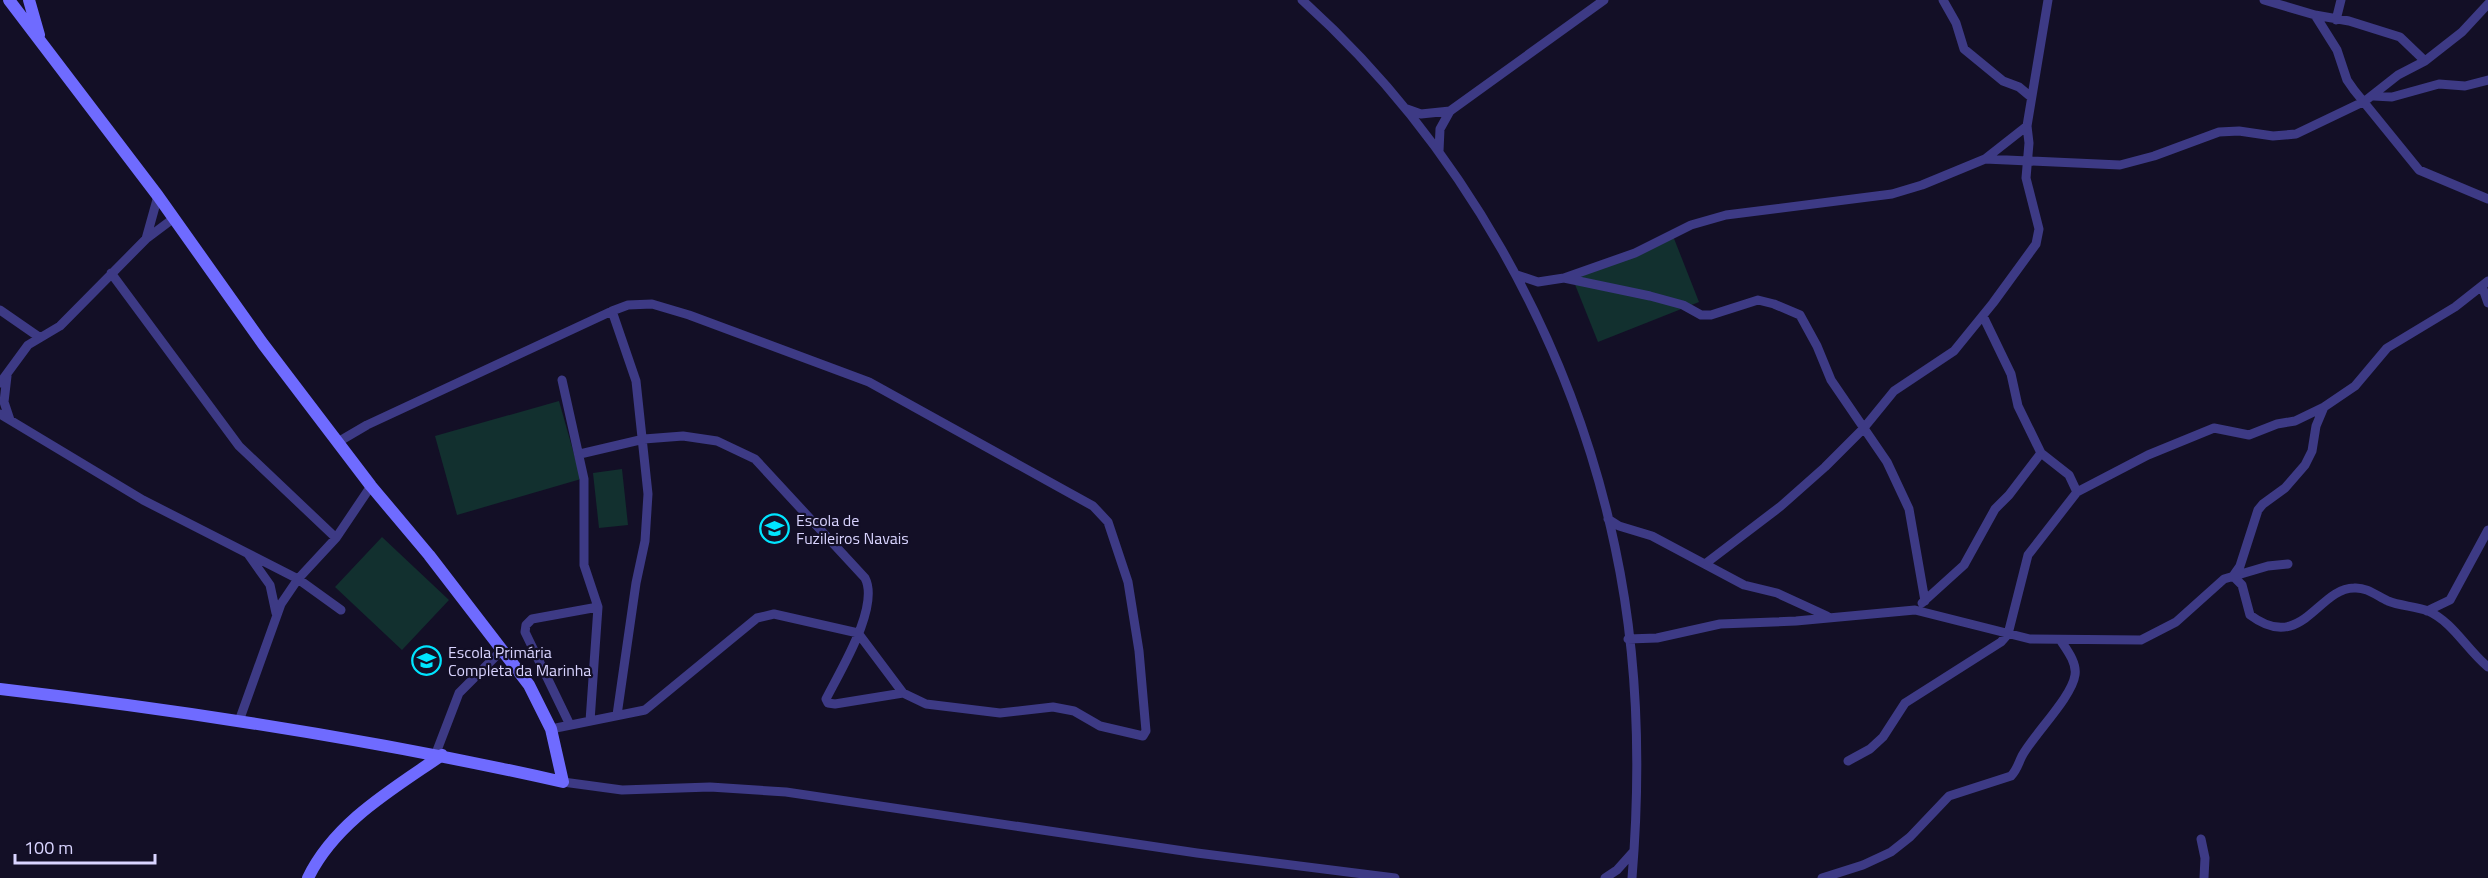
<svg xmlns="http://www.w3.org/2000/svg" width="2488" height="878" viewBox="0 0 2488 878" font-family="'Titillium Web',sans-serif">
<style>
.green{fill:#12302f}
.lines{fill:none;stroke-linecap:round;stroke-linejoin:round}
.street{stroke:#3d3a85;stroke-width:9}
.secondary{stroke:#6f6bff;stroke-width:12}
.labels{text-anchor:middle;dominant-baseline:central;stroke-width:4.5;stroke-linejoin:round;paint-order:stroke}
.poi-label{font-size:16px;fill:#d9d4ff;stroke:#130f26;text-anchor:start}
</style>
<rect width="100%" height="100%" fill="#130f26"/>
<path class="green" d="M 1673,236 L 1699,302 L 1598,342 L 1572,277 Z
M 559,401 L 581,479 L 457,515 L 435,436 Z
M 622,469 L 628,525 L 599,528 L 593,473 Z
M 382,537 L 449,600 L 402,650 L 335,587 Z"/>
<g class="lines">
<path class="street" d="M 1302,0 C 1460,142 1571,339 1615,547 C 1638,654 1641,769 1632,878
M 1943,0 L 1956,23 L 1964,49 L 2003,81 L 2019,87 L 2031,97
M 2264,0 L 2315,15 L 2349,21 L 2400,37 L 2425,61
M 2315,15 L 2337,50 L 2347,80 L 2354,90 L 2419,170 L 2488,199
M 2336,20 L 2341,0
M 2374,96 L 2392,97 L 2439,84 L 2465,86 L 2488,80
M 1407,109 L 1421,114 L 1450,111 L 1604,0
M 1439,151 L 1440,129 L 1450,111
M 1985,159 L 2120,165 L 2154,156 L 2219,132 L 2239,131 L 2273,136 L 2296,134 L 2365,101 L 2398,75 L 2425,61 L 2462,32 L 2488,4
M 146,239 L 158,196
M 111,273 L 239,446 L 336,538
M 1517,275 L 1538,282 L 1564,278 L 1635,253 L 1691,225 L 1726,215 L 1892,194 L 1922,185 L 1985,159 L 2027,126
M 1564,278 L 1650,296 L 1683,305 L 1701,315 L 1711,315 L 1758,300 L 1774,304 L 1800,315 L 1817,346 L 1831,380 L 1887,462 L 1909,509 L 1925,601
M 2488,281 L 2455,307 L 2387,348 L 2355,386 L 2324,407 L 2316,426 L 2312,451 L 2305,465 L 2285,488 L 2263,504 L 2258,510 L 2240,566 L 2233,576 L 2242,585 L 2250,615 C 2302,654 2318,588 2354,588 C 2367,587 2377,596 2388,601 C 2400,606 2415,606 2428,611 C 2453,622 2467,650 2488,667
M 2482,286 L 2488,303
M 0,310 L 39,337
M 612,311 L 636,381 L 648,494 L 645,541 L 636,583 L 617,715
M 1983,316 L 2011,374 L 2018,406 L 2041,453 L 2069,475 L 2077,492
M 7,376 L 4,402 L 10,420
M 562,380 L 584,479 L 584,565 L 598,607 L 590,721
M 0,383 L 28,345 L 60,326 L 146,239 L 174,218
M 0,414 L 143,500 L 298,579 L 341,610
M 338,442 L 367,425 L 612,311 L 628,305 L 652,304 L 689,315 L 869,382 L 1093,506 L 1108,522 L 1128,582 L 1139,651 L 1146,731 L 1143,736 L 1100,726 L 1074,711 L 1053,707 L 1000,713 L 926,704 L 903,693 L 858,633 L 774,614 L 757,618 L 645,710 L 551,729
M 580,454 L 644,439 L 683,436 L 717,441 L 755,459 L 865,578 C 880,607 840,671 826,699 L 828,703 L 835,704 L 903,693
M 1608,519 L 1619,526 L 1652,536 L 1744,585 L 1777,593 L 1827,616
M 248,554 L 270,585 L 276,613
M 1705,564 L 1781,506 L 1825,467 L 1863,429 L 1894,391 L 1954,351 L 1993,303 L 2036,244 L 2039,229 L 2026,178 L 2029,143 L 2027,126 L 2048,0
M 1922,603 L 1964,565 L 1995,509 L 2009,495 L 2041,453
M 2427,611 L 2450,600 L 2488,530
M 1628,639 L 1657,638 L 1720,624 L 1796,621 L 1915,610 L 2030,639 L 2141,640 L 2176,622 L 2224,579 L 2268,566 L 2288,564
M 239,721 L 281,604 L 298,579 L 336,538 L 371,486
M 570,725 L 525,632 L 526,625 L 532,619 L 598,607
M 436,753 L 459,693 L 501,651
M 1848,761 L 1870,749 L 1883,737 L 1905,703 L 2001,642 L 2008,634 L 2028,555 L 2077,492 L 2148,455 L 2214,428 L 2249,435 L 2277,424 L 2295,421 L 2324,407
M 563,782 L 622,790 L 710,787 L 786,792 L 1197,853 L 1395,878
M 2201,839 L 2205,858 L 2204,878
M 1605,878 L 1617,870 L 1634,851
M 1822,878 L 1863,865 L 1891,852 L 1910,837 L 1949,796 L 2011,776 C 2017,770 2018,764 2022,756 C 2034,734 2072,697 2075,675 C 2077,663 2067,650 2061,641"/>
<path class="secondary" d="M 29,0 L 39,35
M 0,689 C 189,711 377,740 563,782 L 551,729 L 529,685 L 429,555 L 371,486 L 263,344 L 158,196 L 9,0
M 308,878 C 335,822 393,789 442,755"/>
</g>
<defs>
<symbol id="school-ring" viewBox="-11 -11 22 22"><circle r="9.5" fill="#130f26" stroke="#00e5ff" stroke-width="1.5"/><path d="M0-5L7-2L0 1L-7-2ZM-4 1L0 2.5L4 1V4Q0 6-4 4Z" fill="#00e5ff"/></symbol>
</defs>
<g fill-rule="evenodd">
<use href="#school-ring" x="758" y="512" width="33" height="33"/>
<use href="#school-ring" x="410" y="644" width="33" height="33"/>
</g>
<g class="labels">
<g class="poi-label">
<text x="796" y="520">Escola de<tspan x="796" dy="18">Fuzileiros Navais</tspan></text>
<text x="448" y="652">Escola Primária<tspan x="448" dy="18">Completa da Marinha</tspan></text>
</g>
</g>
<path d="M15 854v9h140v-9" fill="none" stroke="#d9d4ff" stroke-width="3"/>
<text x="24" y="854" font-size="18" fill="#d9d4ff" stroke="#130f26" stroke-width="4.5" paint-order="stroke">100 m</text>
</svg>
